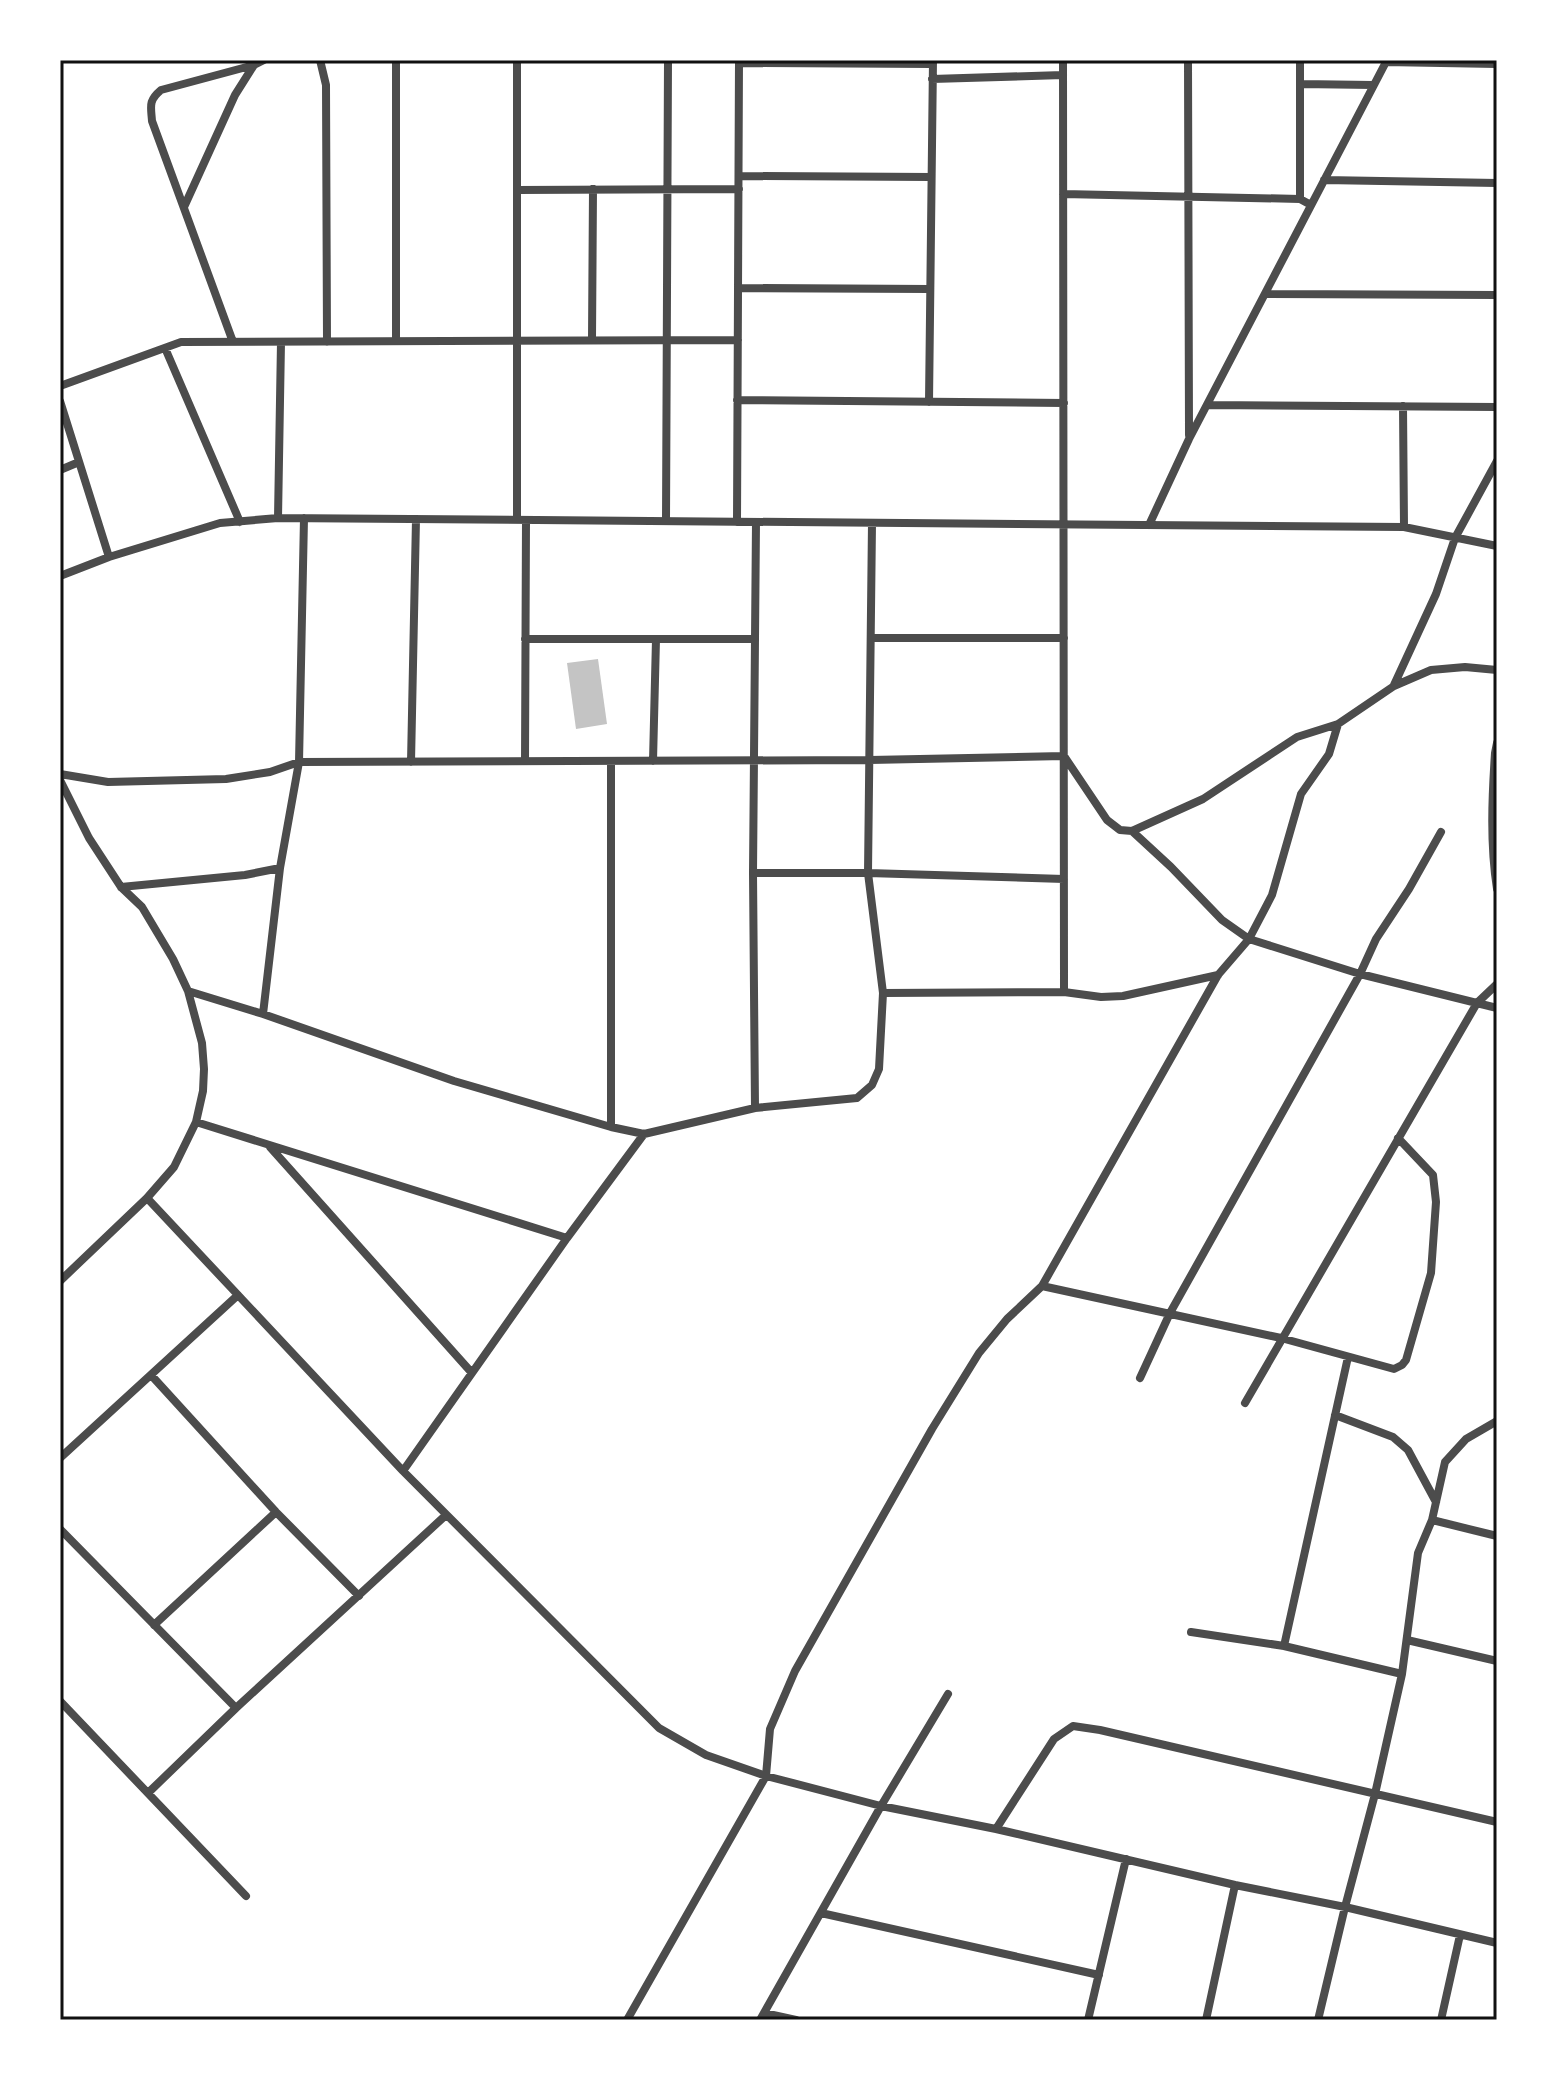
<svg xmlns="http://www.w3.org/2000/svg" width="1557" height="2080" viewBox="0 0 1557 2080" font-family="'Roboto Condensed',sans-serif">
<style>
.building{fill:#c4c4c4}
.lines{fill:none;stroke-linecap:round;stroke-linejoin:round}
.minor{stroke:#4c4c4c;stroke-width:8}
.neatline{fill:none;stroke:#111;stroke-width:3}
</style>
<rect width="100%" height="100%" fill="#fff"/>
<path class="building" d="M 598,659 L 607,724 L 576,729 L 567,663 Z"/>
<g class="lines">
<path class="minor" d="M 320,60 L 326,85 L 327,342
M 517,60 L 517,520
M 1063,60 L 1064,992
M 1188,60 L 1189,435
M 1300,60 L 1300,199
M 1385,62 L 1497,64
M 739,63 L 932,64
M 932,79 L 1063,75
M 1300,84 L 1373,85
M 739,176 L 931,177
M 1324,180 L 1497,183
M 517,190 L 739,189
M 1063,194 L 1300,199 L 1311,205
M 184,207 L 235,95 L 254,65 L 264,60
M 738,288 L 930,289
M 1265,294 L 1497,295
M 592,340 L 593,189
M 396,341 L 396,60
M 233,342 L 152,121 C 151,106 148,101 161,90 L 254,65
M 165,348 L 240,522
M 60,386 L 181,342 L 738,340
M 737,400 L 1064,403
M 60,401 L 109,557
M 929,402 L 933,60
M 1207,405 L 1497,407
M 1403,406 L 1404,527
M 60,470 L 79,462
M 278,518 L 281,342
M 666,521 L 668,60
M 737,522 L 739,60
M 1149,525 L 1189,439 L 1387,60
M 60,576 L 109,557 L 220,523 L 278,518 L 1404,527 L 1497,546
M 871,638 L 1064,638
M 525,639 L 755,639
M 1394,685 L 1436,594 L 1455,538 L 1497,461
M 1497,743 L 1495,753 C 1492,798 1490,844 1497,889
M 525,761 L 526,520
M 653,761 L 656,639
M 411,762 L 416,519
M 60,774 L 108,782 L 226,779 L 270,772 L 299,762 L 870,760 L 1064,756 L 1107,820 L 1120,830 L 1132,831 L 1203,799 L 1297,737 L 1338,724 L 1394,686 L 1431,670 L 1465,667 L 1497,670
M 60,780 L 89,838 L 121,887 L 142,907 L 173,959 L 188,991 L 202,1043 L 204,1069 L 203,1091 L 196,1122 L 174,1167 L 147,1198 L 60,1281
M 1132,831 L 1171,867 L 1222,920 L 1249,939 L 1360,974 L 1497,1008
M 753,873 L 868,873 L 1064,879
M 121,887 L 245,875 L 280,868 L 299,762 L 304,518
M 188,991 L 263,1014 L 454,1081 L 611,1127 L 644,1134 L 755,1108 L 857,1098 L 872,1085 L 879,1069 L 883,993 L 868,873 L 872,523
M 883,993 L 1064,992 L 1101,997 L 1123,996 L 1218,975
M 263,1014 L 280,868
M 755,1108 L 753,873 L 756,522
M 196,1122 L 567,1238
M 611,1127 L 611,761
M 270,1147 L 472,1373
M 147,1198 L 403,1471 L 659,1728 L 706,1755 L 766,1776 L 881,1806 L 996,1829 L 1235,1885 L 1345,1907 L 1497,1943
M 1042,1286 L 1281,1338 L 1394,1369 L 1402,1365 L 1406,1360 L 1431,1273 L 1436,1202 L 1433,1175 L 1398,1138
M 151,1375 L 276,1512 L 359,1596
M 1140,1378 L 1170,1313 L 1360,974 L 1376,939 L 1409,889 L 1441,832
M 1245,1403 L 1477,1003 L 1497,984
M 1335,1415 L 1393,1437 L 1408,1450 L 1436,1502
M 60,1458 L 238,1295
M 403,1471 L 567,1238 L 644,1134
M 1432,1520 L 1497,1536
M 60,1529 L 236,1708
M 154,1625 L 276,1512
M 1191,1632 L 1284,1646 L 1402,1674
M 1407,1640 L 1497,1661
M 1284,1646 L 1348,1357
M 60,1701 L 246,1896
M 148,1793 L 236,1708 L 446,1515
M 996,1829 L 1054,1739 L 1073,1726 L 1100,1730 L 1497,1822
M 821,1913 L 1099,1975
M 764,2013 L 796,2020
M 627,2020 L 766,1776 L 770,1729 L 795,1671 L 932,1429 L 979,1353 L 1007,1319 L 1042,1286 L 1218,975 L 1249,939 L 1272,895 L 1301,794 L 1329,754 L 1338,724
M 760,2020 L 881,1806 L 948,1694
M 1088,2020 L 1126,1859
M 1206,2020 L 1235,1885
M 1318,2020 L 1345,1907 L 1375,1794 L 1402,1674 L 1418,1553 L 1432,1520 L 1445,1462 L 1466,1439 L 1497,1421
M 1441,2020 L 1460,1935"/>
</g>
<rect width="1557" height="2080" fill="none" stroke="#ffffff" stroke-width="124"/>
<rect x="62" y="62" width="1433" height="1956" class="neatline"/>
</svg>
